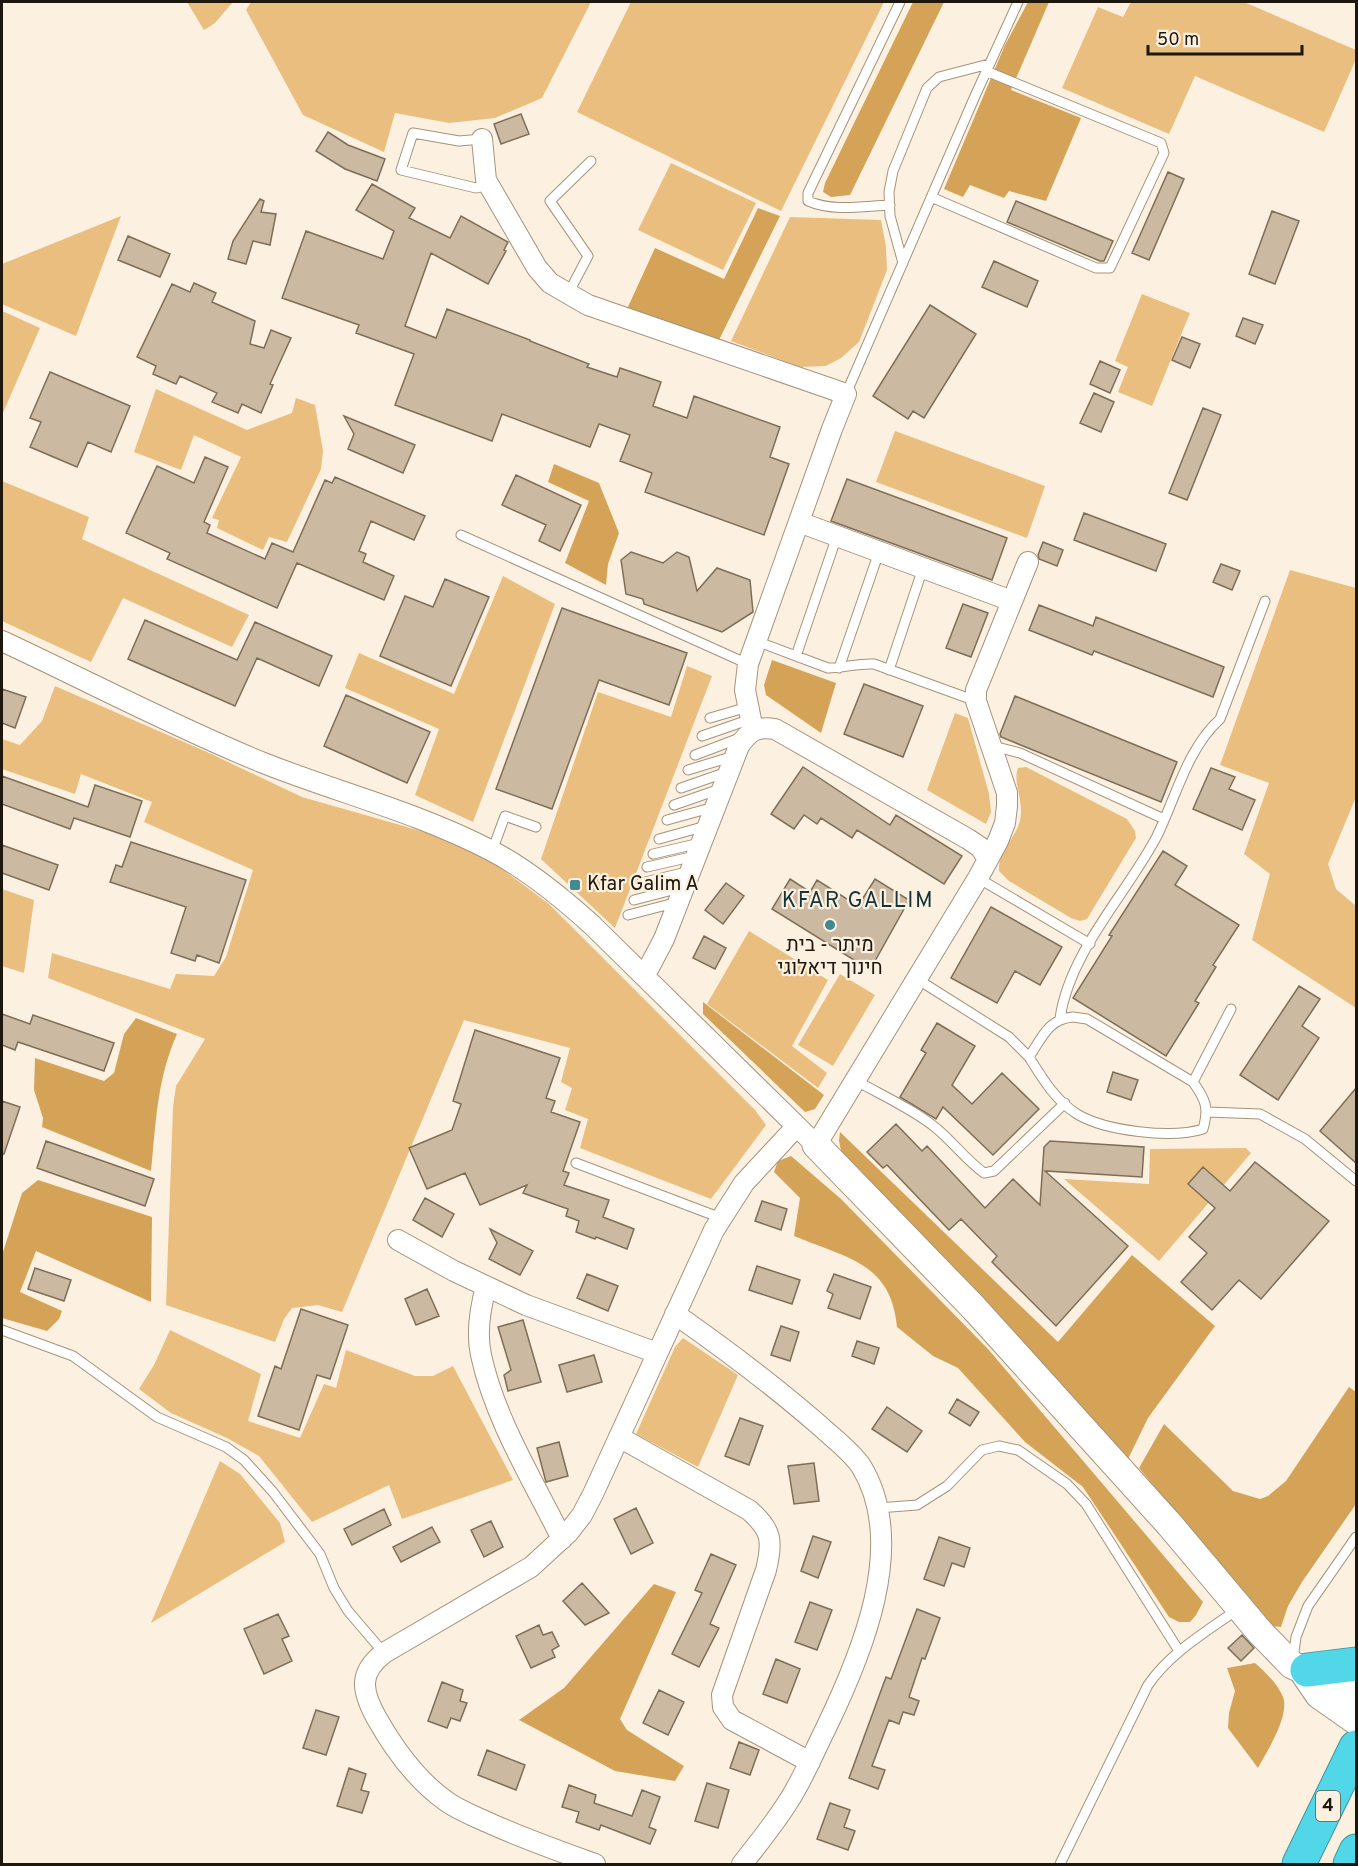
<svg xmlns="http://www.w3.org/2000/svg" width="1358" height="1866" viewBox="0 0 1358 1866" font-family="Overpass,Heebo,sans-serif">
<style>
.green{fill:#eabe7f}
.forest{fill:#d5a357}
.building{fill:#cbb9a1;stroke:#7e6e57;stroke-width:1.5}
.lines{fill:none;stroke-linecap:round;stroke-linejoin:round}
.lane-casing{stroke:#a4937b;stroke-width:11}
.street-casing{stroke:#a4937b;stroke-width:22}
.secondary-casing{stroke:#a4937b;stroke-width:29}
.highway-casing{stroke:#3f949c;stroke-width:35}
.lane{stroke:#fff;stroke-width:9}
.street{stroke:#fff;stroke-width:20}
.secondary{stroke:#fff;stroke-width:27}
.highway{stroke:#51d7e8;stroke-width:33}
.poi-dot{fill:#428992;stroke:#fcf1e1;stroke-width:2}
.labels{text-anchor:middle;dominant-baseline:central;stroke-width:4.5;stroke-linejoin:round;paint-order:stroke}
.shield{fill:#fcf1e1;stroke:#60584d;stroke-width:1.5}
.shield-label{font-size:18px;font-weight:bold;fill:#1d170e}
.poi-label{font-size:20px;fill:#1d170e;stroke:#fcf1e1;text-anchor:start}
.quarter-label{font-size:22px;letter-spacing:1.5px;fill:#13353a;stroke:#fcf1e1}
</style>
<rect width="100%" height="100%" fill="#fcf1e1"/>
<path class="green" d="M 187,2 L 233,2 L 215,23 L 204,30 Z
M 251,2 L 591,2 L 542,98 L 495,118 L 449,123 L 395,113 L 384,152 L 303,115 L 246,10 Z
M 631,2 L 884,2 L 781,211 L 577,112 Z
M 1131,2 L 1244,2 L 1356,50 L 1356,59 L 1324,132 L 1195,76 L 1169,134 L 1062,88 L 1098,7 L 1123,17 Z
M 671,163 L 756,203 L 723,270 L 638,230 Z
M 121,216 L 76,336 L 2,304 L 2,264 Z
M 790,217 L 881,220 L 886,247 L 887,270 L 859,342 L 841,358 L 826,366 L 799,367 L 731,341 Z
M 1142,294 L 1190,313 L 1152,406 L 1118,392 L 1128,367 L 1115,361 Z
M 2,311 L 40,328 L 2,415 Z
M 156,389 L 247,430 L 292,413 L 296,398 L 315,405 L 323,451 L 321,469 L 287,542 L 269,537 L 263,550 L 217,528 L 219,520 L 212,518 L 241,457 L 194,435 L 181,470 L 134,452 Z
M 895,431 L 1045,486 L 1027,538 L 876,482 Z
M 2,481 L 89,517 L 82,539 L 249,615 L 232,647 L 123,598 L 91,662 L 2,621 Z
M 1290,570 L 1356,588 L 1356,797 L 1328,864 L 1336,889 L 1356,906 L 1356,1008 L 1252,940 L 1270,874 L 1244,854 L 1269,783 L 1220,765 Z
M 503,576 L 555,604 L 473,822 L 415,795 L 439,729 L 345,688 L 359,653 L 454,694 Z
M 687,666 L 712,676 L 615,928 L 541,859 L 598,692 L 671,717 Z
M 55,686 L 207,752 L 302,797 L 449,839 L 493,862 L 549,904 L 755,1110 L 766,1125 L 711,1199 L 580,1148 L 588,1119 L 565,1110 L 572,1088 L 561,1082 L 570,1048 L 464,1020 L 342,1312 L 318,1305 L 292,1308 L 284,1319 L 275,1342 L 166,1305 L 173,1107 L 176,1086 L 205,1039 L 48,978 L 52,953 L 170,989 L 176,974 L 214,976 L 226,957 L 253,870 L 144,822 L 152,802 L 81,774 L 75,794 L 2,769 L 2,739 L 20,745 L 42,721 Z
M 955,713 L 968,718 L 989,794 L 991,812 L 986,824 L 927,790 Z
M 1026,767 L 1127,819 L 1135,831 L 1136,838 L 1087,919 L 1080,921 L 1071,918 L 1009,881 L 999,871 C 998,852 1013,841 1019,824 C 1026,803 1012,784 1018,768 Z
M 2,889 L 34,900 L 24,973 L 2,966 Z
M 749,931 L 828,980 L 792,1046 L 827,1073 L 818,1088 L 707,1004 Z
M 840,974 L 875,995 L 833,1066 L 798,1045 Z
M 1246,1148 L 1251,1153 L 1159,1261 L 1064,1179 L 1149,1184 L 1150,1149 Z
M 170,1330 L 261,1374 L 248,1421 L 300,1438 L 324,1384 L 336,1388 L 346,1350 L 415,1376 L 433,1376 L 453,1366 L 513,1480 L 402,1519 L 389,1485 L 312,1522 L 259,1456 L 227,1438 L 171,1413 L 139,1389 L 154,1365 Z
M 683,1338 L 738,1375 L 698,1467 L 636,1434 L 675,1347 Z
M 220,1461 L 240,1474 L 280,1523 L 285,1542 L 151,1623 Z"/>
<path class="forest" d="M 913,2 L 944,2 L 850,195 L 831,197 L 823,192 L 825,183 Z
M 1028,2 L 1049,2 L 1011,90 L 1081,118 L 1046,201 L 1009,191 L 1004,198 L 970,185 L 963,197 L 944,189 L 1005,45 Z
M 758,208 L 780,216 L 718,342 L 627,309 L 655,248 L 724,279 Z
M 554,464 L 599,483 L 619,533 L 608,564 L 606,585 L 565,563 L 589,501 L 548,482 Z
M 772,660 L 836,683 L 821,733 L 766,695 L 764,685 Z
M 703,1002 L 824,1095 L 815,1109 L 805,1112 L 703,1014 Z
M 136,1018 L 177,1034 C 157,1079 156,1122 151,1171 L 42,1127 L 43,1118 L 34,1090 L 35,1058 L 104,1081 L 114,1073 L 124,1034 Z
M 840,1132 L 1058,1342 L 1132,1255 L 1215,1326 L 1148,1418 L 1128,1459 L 842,1155 L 839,1141 Z
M 791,1156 L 841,1199 L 988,1349 L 1203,1602 L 1196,1615 L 1190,1622 L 1179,1622 L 1169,1617 L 1083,1487 L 1025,1442 L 958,1368 L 933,1356 L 897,1327 C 891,1262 846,1258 794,1236 L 800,1198 L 774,1172 L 778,1161 Z
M 38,1180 L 152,1217 L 151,1302 L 36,1251 L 20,1292 L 62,1311 L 59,1319 L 47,1331 L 2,1318 L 2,1255 L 22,1193 Z
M 1349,1387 L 1356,1392 L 1356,1504 L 1302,1582 L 1288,1606 L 1281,1627 L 1271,1626 L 1139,1468 L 1164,1424 L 1233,1491 L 1260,1499 L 1268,1496 L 1286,1481 Z
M 654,1584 L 676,1592 L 620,1719 L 627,1730 L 684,1766 L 675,1781 L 615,1771 L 519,1720 L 564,1688 Z
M 1255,1663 C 1265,1672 1278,1684 1283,1697 C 1290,1716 1267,1751 1258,1768 L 1228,1728 L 1229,1713 L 1235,1691 L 1227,1668 Z"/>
<path class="building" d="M 521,114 L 529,134 L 501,144 L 494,124 Z
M 328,132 L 348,145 L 385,159 L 377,181 L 345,169 L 316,151 Z
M 1168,172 L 1184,179 L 1149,260 L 1132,253 Z
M 372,184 L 415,208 L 409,218 L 450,238 L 461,216 L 508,242 L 504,250 L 506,251 L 488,284 L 431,253 L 405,326 L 436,338 L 447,309 L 530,340 L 530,341 L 589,364 L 587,367 L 617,377 L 620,368 L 661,382 L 653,406 L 687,418 L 694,396 L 780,427 L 770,457 L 789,464 L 764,535 L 645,492 L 652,473 L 620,461 L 630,435 L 599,424 L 590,447 L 502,414 L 492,441 L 395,405 L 414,354 L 356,333 L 359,325 L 282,298 L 306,231 L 383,259 L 394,231 L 356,210 Z
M 260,199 L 264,201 L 261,212 L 276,214 L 270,245 L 253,241 L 246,264 L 228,259 L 233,241 Z
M 1016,201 L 1113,241 L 1104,261 L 1100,261 L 1007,222 Z
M 1272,211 L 1299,221 L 1275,284 L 1249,274 Z
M 128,236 L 170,254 L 160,277 L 118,260 Z
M 994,261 L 1038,281 L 1027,307 L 982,287 Z
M 194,283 L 216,293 L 212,302 L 255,321 L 250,344 L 264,348 L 271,330 L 291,338 L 270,384 L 273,385 L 261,413 L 242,404 L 238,413 L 212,402 L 217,393 L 180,376 L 176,384 L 153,374 L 156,366 L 137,357 L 172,284 L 190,292 Z
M 930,305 L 976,334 L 924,418 L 913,411 L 908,419 L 873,396 Z
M 1243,318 L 1263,325 L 1255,344 L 1236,336 Z
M 1182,337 L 1200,344 L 1190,368 L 1172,360 Z
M 1100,361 L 1120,370 L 1110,393 L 1090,384 Z
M 50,372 L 130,406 L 111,452 L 88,442 L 77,467 L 30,447 L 41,422 L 30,418 Z
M 1094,393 L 1114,402 L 1101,432 L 1080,423 Z
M 1203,408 L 1221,415 L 1187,500 L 1169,493 Z
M 344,416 L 415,445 L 403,473 L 348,449 L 354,434 Z
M 205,457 L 228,467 L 204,522 L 210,525 L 207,533 L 265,559 L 272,543 L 293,552 L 325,480 L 332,483 L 335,477 L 425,516 L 414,540 L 371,521 L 359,551 L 366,554 L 363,562 L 394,576 L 384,600 L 297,563 L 277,608 L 167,559 L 170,553 L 126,533 L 157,466 L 194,483 Z
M 516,475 L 581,505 L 560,551 L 539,541 L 546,525 L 502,505 Z
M 847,479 L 1007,538 L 992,580 L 831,521 Z
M 1084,513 L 1166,544 L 1156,571 L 1074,540 Z
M 1043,542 L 1063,550 L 1057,566 L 1039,559 L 1038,555 Z
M 631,552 L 663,563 L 677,552 L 689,557 L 697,591 L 717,568 L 750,580 L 753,612 L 722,632 L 644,604 L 643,599 L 626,594 L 621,560 Z
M 1221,564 L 1240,571 L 1232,590 L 1213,582 Z
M 445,579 L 489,597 L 451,686 L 380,656 L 405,596 L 433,607 Z
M 963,604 L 988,613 L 971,657 L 946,648 Z
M 1039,605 L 1093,626 L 1096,617 L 1224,667 L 1213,697 L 1094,651 L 1092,655 L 1029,630 Z
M 562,608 L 687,653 L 669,705 L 599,680 L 552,809 L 496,789 Z
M 145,620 L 237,660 L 255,622 L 332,656 L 319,686 L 257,658 L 235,706 L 128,659 Z
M 864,684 L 923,706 L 903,757 L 844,734 Z
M 2,689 L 26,697 L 15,728 L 2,723 Z
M 346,695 L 430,732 L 407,783 L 324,746 Z
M 1015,696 L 1177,762 L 1161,802 L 1001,737 L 1000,734 Z
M 803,767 L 890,825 L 896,815 L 962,856 L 944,884 L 857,830 L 852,838 L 821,818 L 817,824 L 804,815 L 794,829 L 771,814 Z
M 1211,768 L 1235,777 L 1229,789 L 1255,800 L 1242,830 L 1193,809 Z
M 2,776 L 88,807 L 95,785 L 142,801 L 130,837 L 74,818 L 70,829 L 2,804 Z
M 131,842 L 246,880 L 219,963 L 197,955 L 195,961 L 171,953 L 186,907 L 110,882 L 116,865 L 122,867 Z
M 2,845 L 58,865 L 49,890 L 2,873 Z
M 1163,851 L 1187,866 L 1175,885 L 1239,925 L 1213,965 L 1216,967 L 1195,1001 L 1199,1003 L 1166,1056 L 1073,998 L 1112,936 L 1109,935 Z
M 790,879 L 810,892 L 817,880 L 858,906 L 875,879 L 909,900 L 870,970 L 772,909 Z
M 726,883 L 744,896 L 723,924 L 705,910 Z
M 991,907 L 1062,947 L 1040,985 L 1015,971 L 997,1003 L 951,978 Z
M 704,936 L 726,948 L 715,969 L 693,958 Z
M 1299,986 L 1320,999 L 1302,1026 L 1319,1038 L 1278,1100 L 1240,1075 Z
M 2,1014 L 30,1024 L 33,1015 L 114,1043 L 104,1071 L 18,1042 L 15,1050 L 2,1045 Z
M 937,1023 L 975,1046 L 952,1085 L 972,1104 L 1002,1073 L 1039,1109 L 993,1155 L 943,1107 L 936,1119 L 900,1097 L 926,1053 L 921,1050 Z
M 475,1030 L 560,1058 L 546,1098 L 555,1101 L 551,1112 L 580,1122 L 563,1171 L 569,1173 L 564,1185 L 609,1200 L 603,1217 L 634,1229 L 627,1249 L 596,1237 L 595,1239 L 576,1232 L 579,1221 L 566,1216 L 568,1209 L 523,1193 L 527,1185 L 480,1205 L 465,1173 L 427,1189 L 409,1148 L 452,1130 L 461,1104 L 453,1101 Z
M 1113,1072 L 1138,1080 L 1131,1100 L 1107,1092 Z
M 1356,1088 L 1356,1163 L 1320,1131 Z
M 2,1101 L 20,1107 L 4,1154 L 2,1154 Z
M 896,1124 L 922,1151 L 927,1146 L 985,1208 L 1013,1179 L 1040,1205 L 1044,1147 L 1050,1141 L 1144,1147 L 1142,1177 L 1045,1171 L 1128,1246 L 1056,1326 L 992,1262 L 997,1256 L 961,1219 L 949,1230 L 887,1165 L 883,1168 L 867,1152 Z
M 46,1141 L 154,1179 L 145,1206 L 37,1168 Z
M 1255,1162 L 1329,1221 L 1261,1299 L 1239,1280 L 1212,1310 L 1181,1282 L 1207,1253 L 1189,1237 L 1215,1208 L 1188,1184 L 1203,1167 L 1230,1191 Z
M 425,1198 L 454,1214 L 442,1237 L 413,1220 Z
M 762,1201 L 787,1209 L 781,1230 L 755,1221 Z
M 490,1229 L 533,1251 L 520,1275 L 489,1259 L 497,1243 Z
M 757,1266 L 800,1280 L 792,1304 L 749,1290 Z
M 35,1268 L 71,1280 L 64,1301 L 28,1289 Z
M 587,1274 L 618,1286 L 608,1311 L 577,1298 Z
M 834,1274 L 871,1287 L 860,1319 L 828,1308 L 833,1294 L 827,1291 Z
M 427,1289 L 439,1316 L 416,1325 L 405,1299 Z
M 301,1309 L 348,1325 L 330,1379 L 317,1375 L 299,1430 L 258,1416 L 275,1366 L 281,1369 Z
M 523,1320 L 541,1382 L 508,1391 L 504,1375 L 511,1370 L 498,1327 Z
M 781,1326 L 799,1332 L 790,1361 L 771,1355 Z
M 857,1341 L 879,1348 L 874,1364 L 852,1356 Z
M 594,1355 L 602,1382 L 567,1392 L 559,1365 Z
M 957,1399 L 979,1412 L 970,1426 L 949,1413 Z
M 887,1407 L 922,1431 L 907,1452 L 872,1429 Z
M 740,1418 L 763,1426 L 749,1465 L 725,1456 Z
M 559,1442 L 568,1476 L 546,1482 L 537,1448 Z
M 814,1463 L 819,1501 L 794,1504 L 788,1466 Z
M 636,1508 L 653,1543 L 631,1554 L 614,1519 Z
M 384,1509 L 391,1525 L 352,1545 L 344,1529 Z
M 491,1521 L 503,1547 L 484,1557 L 471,1530 Z
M 432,1527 L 440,1542 L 401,1562 L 393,1547 Z
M 813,1536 L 831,1542 L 818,1578 L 801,1571 Z
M 939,1537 L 970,1548 L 964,1567 L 952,1563 L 944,1586 L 924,1579 Z
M 711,1554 L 736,1565 L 710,1624 L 719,1628 L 699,1667 L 672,1654 L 702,1593 L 695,1590 Z
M 582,1583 L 609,1613 L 585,1625 L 563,1601 Z
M 810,1602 L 832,1610 L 817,1650 L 795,1642 Z
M 917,1609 L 940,1618 L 925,1659 L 922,1658 L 909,1697 L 919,1701 L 914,1715 L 903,1712 L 899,1724 L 889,1720 L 872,1766 L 885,1770 L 878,1789 L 849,1778 L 886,1677 L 891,1679 Z
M 278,1614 L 289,1636 L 282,1639 L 292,1661 L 264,1674 L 244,1629 Z
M 539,1625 L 543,1635 L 552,1632 L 559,1646 L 552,1650 L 555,1657 L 531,1668 L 516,1636 Z
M 1242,1635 L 1254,1648 L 1241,1661 L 1228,1648 Z
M 776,1659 L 800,1669 L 787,1703 L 763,1694 Z
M 442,1682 L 463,1690 L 460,1701 L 467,1703 L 460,1721 L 451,1718 L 447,1728 L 428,1721 Z
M 659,1690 L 684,1702 L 668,1735 L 643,1723 Z
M 316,1710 L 339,1717 L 326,1755 L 303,1748 Z
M 739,1742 L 759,1750 L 750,1775 L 730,1768 Z
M 487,1750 L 525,1765 L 516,1790 L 478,1775 Z
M 349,1768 L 366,1774 L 361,1790 L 369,1792 L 362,1813 L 337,1806 Z
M 707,1783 L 729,1790 L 718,1828 L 695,1821 Z
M 569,1785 L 596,1795 L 594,1803 L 632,1816 L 642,1790 L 660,1797 L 649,1827 L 656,1830 L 650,1844 L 601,1825 L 599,1830 L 576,1822 L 579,1812 L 562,1807 Z
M 830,1803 L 850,1810 L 844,1827 L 855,1831 L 848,1850 L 817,1839 Z"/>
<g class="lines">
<defs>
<path id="lane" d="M 482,139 L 459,141 L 413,133 L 401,170 L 476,188 L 489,185
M 931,197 L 1096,268 L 1110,268 L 1164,153 L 1161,143 L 986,71
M 890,205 C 863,206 833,212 808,201 L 808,193 L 900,2
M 903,263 L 890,216 L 889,192 L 893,171 L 927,88 L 939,77 L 989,64
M 568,294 L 588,256 L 550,201 L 591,161
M 846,394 L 975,96 L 1018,2
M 461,535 L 748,664
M 756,641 L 828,668 C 844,668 858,663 874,664 L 976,701
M 796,656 L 837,536
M 839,668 L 879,552
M 889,670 L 923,568
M 710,718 L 741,709 L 750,713
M 702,736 L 751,719
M 993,746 L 1020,753 L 1164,819
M 695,755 L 740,738
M 688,770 L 734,756
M 681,788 L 727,772
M 674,805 L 720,789
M 667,820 L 714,807
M 659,839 L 706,826
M 492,851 L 505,816 L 536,827
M 653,854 L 700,843
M 647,867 L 695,856
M 978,878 L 1090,944
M 641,883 L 691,871
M 634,900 L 684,887
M 628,915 L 678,902
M 917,979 L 1009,1037 L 1029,1057
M 1073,1017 L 1087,1019 L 1193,1082 C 1206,1100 1209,1108 1203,1129 C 1172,1139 1105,1131 1077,1114 C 1055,1100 1042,1078 1029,1057 C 1042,1038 1048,1019 1073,1017 Z
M 1060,1018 C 1070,951 1126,895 1157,836 C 1176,797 1187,749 1220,719 L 1265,601
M 855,1080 C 881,1095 913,1109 936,1128 C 953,1142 966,1160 984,1173 L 994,1171 L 1065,1103
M 1193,1082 L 1231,1009
M 1208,1112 L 1260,1114 L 1305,1139 L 1356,1181
M 576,1163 L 721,1218
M 2,1330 L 73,1356 L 157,1417 L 226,1447 L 244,1460 L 273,1492 L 320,1554 L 334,1588 L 348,1611 L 384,1653
M 878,1508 L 917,1505 L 947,1486 L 982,1450 L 999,1446 L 1018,1450 L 1067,1484 L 1086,1504 L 1179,1651
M 1293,1659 L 1296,1637 L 1308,1606 L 1356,1537
M 1060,1864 L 1148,1685 C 1171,1652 1206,1632 1238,1609"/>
<path id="street" d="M 482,139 L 486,180 L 537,268 L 550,283 L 588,305 L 846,394 L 832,429 L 748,664 L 745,690 L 753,730
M 799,522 L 1012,601
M 2,641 C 88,681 173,726 261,762 C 336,792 417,812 490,850 C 527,869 560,896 592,925 L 816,1145 L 978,878 L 998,841 L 1005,823 L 1007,806 L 1007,793 L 976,701 L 976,690 L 1028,562
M 645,975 L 664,939 L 739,746 C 749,731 757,726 775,729 L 968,839 L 980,847 L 988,859
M 398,1240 L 454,1271 L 526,1305 L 657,1353
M 486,1287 C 480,1309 476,1332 481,1355 C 495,1420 533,1480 562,1539
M 675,1314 C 725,1349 773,1385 819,1425 C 833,1438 850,1450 861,1466 C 909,1544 861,1656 825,1730 C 813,1754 803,1779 788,1802 C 774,1824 758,1844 742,1864
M 619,1437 L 749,1510 C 772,1530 773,1541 766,1570 L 722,1695 L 723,1707 L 732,1720 L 810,1762
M 595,1864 C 559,1851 522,1838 487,1822 C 474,1816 458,1810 446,1801 C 416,1780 394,1749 376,1717 C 362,1691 358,1673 384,1653 L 531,1567 L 568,1533 L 582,1515 L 593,1494 L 714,1230 L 744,1183 L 796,1127"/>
<path id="secondary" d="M 816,1145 L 974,1308 L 1170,1525 L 1259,1631 L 1292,1665 L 1356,1694
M 1304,1673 L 1319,1695 L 1356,1721"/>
<path id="highway" d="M 1307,1670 L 1356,1664
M 1299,1864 L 1356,1747
M 1350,1864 L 1356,1851"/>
</defs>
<use href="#lane" class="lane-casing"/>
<use href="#street" class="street-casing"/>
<use href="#secondary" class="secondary-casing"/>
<use href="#highway" class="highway-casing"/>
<use href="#lane" class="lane"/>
<use href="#street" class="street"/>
<use href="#secondary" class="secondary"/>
<use href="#highway" class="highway"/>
</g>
<g class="poi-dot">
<rect x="569" y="879" width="12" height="12" rx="3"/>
<circle cx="830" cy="925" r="6"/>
</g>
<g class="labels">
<rect class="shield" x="1316" y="1791" width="24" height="30" rx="4.5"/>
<g class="shield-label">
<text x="1328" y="1806">4</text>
</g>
<g class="poi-label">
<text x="587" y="885">Kfar Galim A</text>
<text x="830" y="946" text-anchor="middle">מיתר - בית<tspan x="830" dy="23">חינוך דיאלוגי</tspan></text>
</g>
<g class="quarter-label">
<text x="858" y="901">KFAR GALLIM</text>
</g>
</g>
<rect width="1358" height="1866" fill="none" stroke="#1d170e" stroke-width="6"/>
<path d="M1148 45v9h154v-9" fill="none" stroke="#1d170e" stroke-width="3"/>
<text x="1157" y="45" font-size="18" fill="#1d170e" stroke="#fcf1e1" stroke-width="4.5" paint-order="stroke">50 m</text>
</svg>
